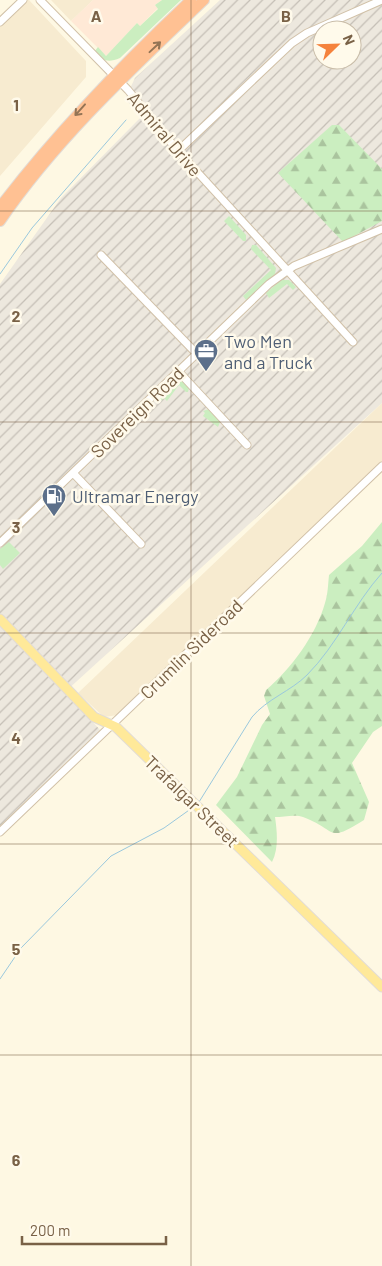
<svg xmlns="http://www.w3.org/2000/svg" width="382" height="1266" viewBox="0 0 382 1266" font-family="Barlow,sans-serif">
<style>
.residential{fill:#f7ebd0}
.commercial{fill:#ffe9d6}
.industrial{fill:url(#industrial-furrows);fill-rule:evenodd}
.grass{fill:#cbeec0}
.forest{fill:url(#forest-firs)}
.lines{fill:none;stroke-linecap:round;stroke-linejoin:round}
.stream{stroke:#9ac8dd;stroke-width:1}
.minor-casing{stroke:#d1c1a8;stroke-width:9}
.major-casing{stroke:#e2dcd6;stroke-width:11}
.highway-casing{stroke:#e2dcd6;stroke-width:12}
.minor{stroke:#fff;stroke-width:7}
.major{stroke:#ffe999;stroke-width:9}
.highway{stroke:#ffc193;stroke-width:10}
.oneway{stroke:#947455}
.grid{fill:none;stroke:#796146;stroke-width:1;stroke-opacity:0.55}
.labels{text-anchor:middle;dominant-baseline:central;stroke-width:5;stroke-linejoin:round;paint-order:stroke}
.street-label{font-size:18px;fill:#796146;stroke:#fffaeb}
.service-label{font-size:18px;fill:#4e5e75;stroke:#fffaeb;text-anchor:start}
.grid-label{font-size:16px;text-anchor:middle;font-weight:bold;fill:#796146;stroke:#fffaeb;stroke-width:5;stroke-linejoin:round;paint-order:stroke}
</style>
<defs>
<pattern id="industrial-furrows" width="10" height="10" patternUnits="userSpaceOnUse" patternTransform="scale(1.25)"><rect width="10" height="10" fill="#ede8de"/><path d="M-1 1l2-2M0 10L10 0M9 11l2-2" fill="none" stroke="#c5bfb6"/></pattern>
<pattern id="forest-firs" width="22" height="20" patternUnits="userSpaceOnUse" patternTransform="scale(1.25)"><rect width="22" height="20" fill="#cbeec0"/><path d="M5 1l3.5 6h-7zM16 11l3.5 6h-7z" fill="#aac49e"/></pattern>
</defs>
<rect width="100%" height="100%" fill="#fef8e3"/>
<path class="residential" d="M 26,0 L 29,0 L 86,61 L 86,77 L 0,176 L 0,25 Z
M 51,0 L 93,0 L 71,21 Z
M 382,403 L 382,463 L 118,715 L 104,717 L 78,693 Z"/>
<path class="commercial" d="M 93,0 L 162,0 L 155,5 L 158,8 L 140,26 L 137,23 L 106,56 L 71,21 Z"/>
<path class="industrial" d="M 220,0 L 382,0 L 382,403 L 65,692 L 101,731 L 0,828 L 0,284 L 61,198 L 142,116 L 125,99 L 135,78 ZM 322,30 L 352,30 L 352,60 L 322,60 Z"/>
<path class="grass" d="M 162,0 L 181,0 L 120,58 C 108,63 103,61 94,52 L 98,47 L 106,56 L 137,23 L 140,26 L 158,9 L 155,5 Z
M 229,216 L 246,235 L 246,241 L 243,241 L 224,221 Z
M 252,245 L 256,245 L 276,268 L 275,274 L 246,300 L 243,296 L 271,270 L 251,249 Z
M 281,280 L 289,280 L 296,287 L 293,290 L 287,284 L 269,298 L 266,293 Z
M 182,381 L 189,388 L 188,392 L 186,392 L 179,385 L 167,401 L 164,398 L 160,402 L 157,398 L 174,382 Z
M 209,409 L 221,420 L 218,427 L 203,416 L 205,413 L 203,411 Z
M 9,542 L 20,553 L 3,569 L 0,565 L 0,549 Z"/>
<path class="forest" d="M 332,125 L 339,125 L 382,169 L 382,221 L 343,242 L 278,173 Z
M 382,522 L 382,726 L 373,732 L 352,763 L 369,802 L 364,820 C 326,844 338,830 303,817 C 296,814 283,817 275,817 C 277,831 279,848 272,862 L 216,805 L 237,777 L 262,725 L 270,714 L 264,696 L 266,690 C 291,669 316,635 325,603 C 328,594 328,584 329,575 L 362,546 Z"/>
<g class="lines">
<path class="stream" d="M 0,274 L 32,228 L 126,120
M 199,802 L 252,717 C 267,699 291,691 307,675 C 337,645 354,604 382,573
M 0,979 L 21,948 L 111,856 L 164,828 L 192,808"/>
<defs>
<path id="minor" d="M 40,0 L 128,90 L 178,151 L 353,342
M 0,22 L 23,0
M 178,151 L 292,43 L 307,33 L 382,0
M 101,255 L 196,353
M 179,372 L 247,445
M 74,474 L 141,544
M 0,543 L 269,284 L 294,266 L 382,229
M 0,832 L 382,466"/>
<path id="major" d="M 0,619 L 94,717 L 116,727 L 382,987"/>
<path id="highway" d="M 0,207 C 58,131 122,65 191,0
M 0,221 C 57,138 132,69 204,0"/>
</defs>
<use href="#minor" class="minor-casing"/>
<use href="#major" class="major-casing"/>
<use href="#highway" class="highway-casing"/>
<use href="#minor" class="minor"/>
<use href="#major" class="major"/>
<use href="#highway" class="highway"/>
</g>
<defs><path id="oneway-shaft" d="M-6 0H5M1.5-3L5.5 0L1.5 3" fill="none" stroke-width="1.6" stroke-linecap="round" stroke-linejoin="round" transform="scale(1.25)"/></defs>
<g class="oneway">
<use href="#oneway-shaft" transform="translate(155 47) rotate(-43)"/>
<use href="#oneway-shaft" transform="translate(80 110) rotate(132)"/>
</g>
<path class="grid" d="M 191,0 L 191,1266M 0,211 L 382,211M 0,422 L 382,422M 0,633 L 382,633M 0,844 L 382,844M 0,1055 L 382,1055"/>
<defs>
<symbol id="office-pin" viewBox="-11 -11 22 30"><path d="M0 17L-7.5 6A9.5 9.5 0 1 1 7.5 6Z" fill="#5c6f8a" stroke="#fffaeb"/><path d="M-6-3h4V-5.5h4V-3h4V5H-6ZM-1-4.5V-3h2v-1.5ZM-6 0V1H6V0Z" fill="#fff"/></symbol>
<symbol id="fuel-pin" viewBox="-11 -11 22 30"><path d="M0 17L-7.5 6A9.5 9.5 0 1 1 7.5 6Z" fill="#5c6f8a" stroke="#fffaeb"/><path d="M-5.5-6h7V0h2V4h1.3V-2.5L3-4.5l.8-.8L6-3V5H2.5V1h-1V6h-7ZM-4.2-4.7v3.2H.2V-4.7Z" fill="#fff"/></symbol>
</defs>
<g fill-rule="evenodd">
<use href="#office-pin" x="192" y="337" width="28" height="38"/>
<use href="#fuel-pin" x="40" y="482" width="28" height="38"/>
</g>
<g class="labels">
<g class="street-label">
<text transform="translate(165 134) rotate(50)">Admiral Drive</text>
<text transform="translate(137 412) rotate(-44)">Sovereign Road</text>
<text transform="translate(191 649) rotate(-44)">Crumlin Sideroad</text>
<text transform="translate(192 801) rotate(44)">Trafalgar Street</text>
</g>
<g class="service-label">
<text x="224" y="341">Two Men<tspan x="224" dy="21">and a Truck</tspan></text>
<text x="72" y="496">Ultramar Energy</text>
</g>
</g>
<g class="grid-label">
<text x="96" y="22">A</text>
<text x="286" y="22">B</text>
<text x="16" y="111">1</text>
<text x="16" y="322">2</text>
<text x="16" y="533">3</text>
<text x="16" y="744">4</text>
<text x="16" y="955">5</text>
<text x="16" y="1166">6</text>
</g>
<g transform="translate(337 45) rotate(67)"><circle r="24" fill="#fffaeb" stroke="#c9bda9"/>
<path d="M0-4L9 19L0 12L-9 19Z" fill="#f5823c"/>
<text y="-8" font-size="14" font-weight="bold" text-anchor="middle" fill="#796146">N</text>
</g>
<path d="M22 1236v8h144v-8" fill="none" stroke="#796146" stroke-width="2.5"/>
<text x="30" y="1236" font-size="15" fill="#796146" stroke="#fffaeb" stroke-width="4" paint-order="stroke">200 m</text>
</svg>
